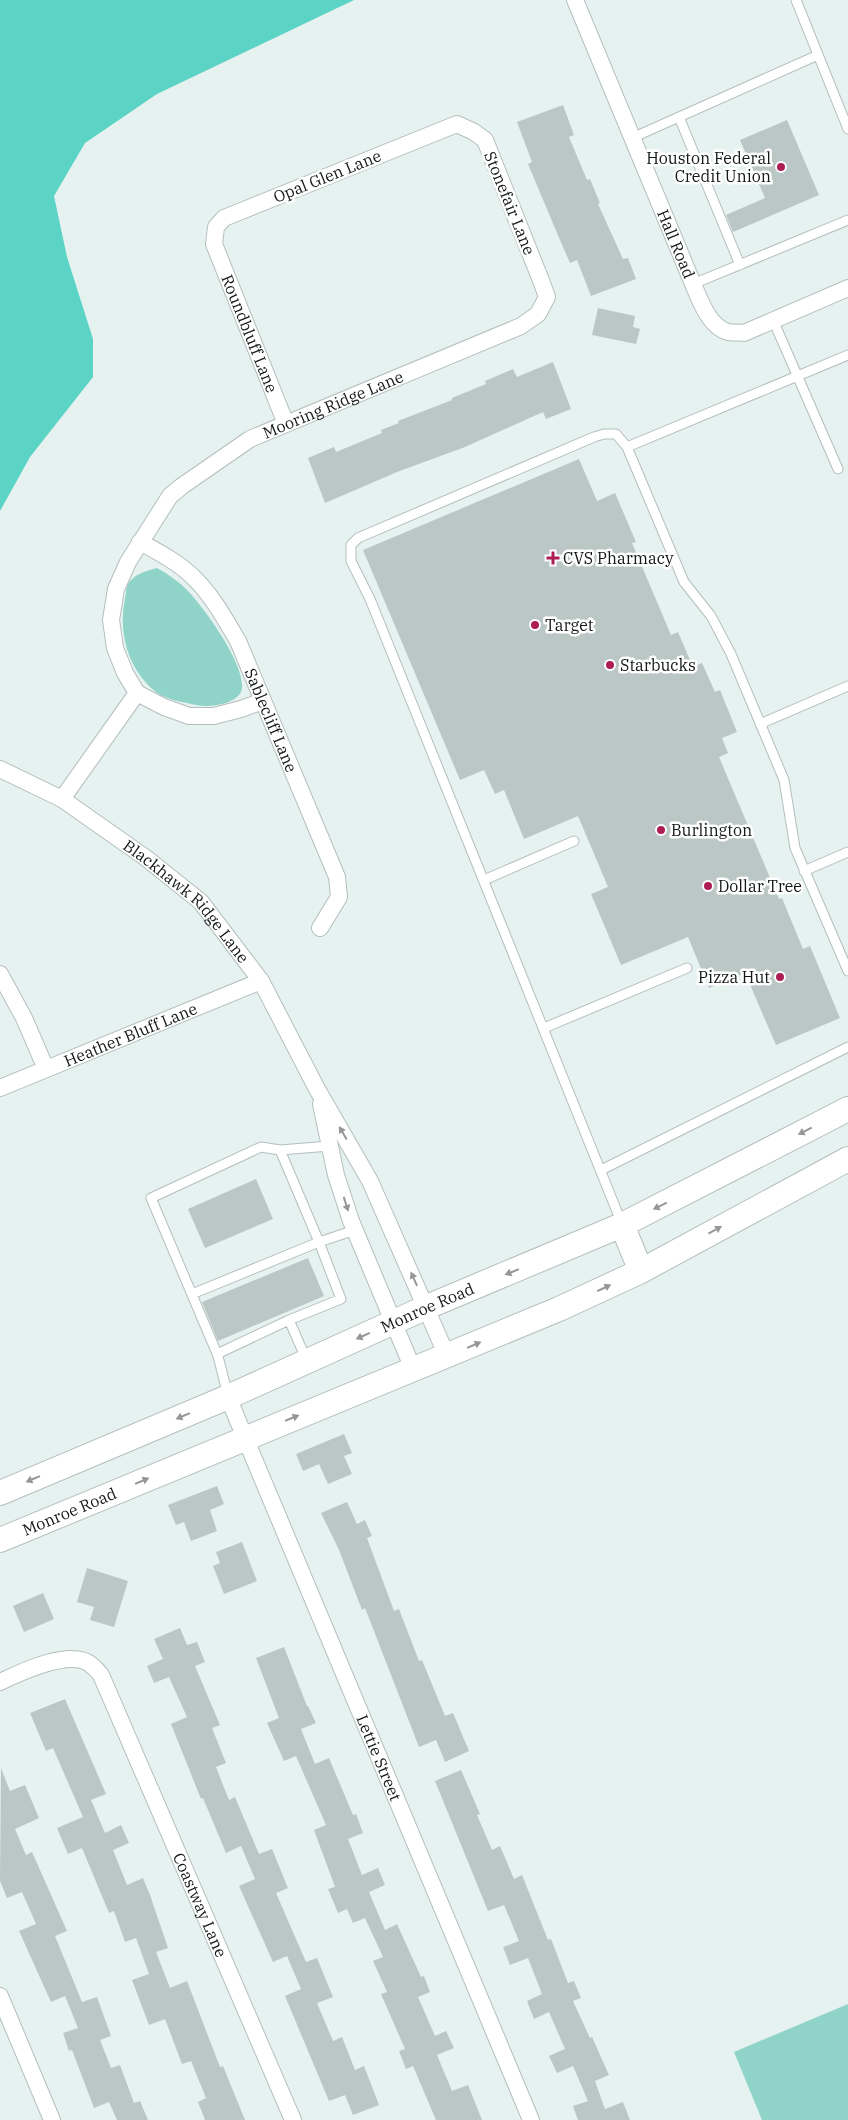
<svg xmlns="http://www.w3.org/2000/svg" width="848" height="2120" viewBox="0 0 848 2120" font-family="'IBM Plex Serif',serif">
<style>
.green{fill:#90d3c9}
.water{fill:#5bd3c5}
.building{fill:#bbc7c5}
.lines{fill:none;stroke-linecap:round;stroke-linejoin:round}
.service-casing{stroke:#b3bfbd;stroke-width:11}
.minor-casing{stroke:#b3bfbd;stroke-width:18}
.secondary-casing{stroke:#b3bfbd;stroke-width:26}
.service{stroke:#fff;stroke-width:9}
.minor{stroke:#fff;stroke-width:16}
.secondary{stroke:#fff;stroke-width:24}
.oneway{fill:#959797}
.poi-dot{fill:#ad1d54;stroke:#fff;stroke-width:2}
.labels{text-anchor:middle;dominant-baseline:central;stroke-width:5;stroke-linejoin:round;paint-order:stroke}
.poi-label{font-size:16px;fill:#141818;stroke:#fff;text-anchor:start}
.street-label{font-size:16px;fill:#141818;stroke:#fff}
</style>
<rect width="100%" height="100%" fill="#e6f2f0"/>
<path class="green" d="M 157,568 C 168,574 178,581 187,590 C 203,606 250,670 241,692 C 238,698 231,701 226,703 C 216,706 205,707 196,705 C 184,702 166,700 156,692 C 128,670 118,633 125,599 C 126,595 126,588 128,584 C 134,574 146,571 157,568 Z
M 848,2004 L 848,2120 L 762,2120 L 734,2052 Z"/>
<path class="water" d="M 0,0 L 354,0 L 157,94 L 85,143 L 54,196 L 67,257 L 93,339 L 93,377 L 30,457 L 0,511 Z"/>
<path class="building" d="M 563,105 L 574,135 L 569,137 L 587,180 L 590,179 L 600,203 L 598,204 L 623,259 L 628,258 L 636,279 L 591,296 L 577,260 L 570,263 L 557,233 L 528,164 L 532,162 L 517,122 Z
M 787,120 L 819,195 L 733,232 L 726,215 L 765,198 L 740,140 Z
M 598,308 L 635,316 L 633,327 L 640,329 L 636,344 L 592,335 Z
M 553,362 L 571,409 L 546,419 L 543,412 L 465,447 L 397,472 L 325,503 L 308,458 L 334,447 L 336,452 L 382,433 L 381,430 L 399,423 L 398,421 L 452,400 L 452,398 L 486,384 L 485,381 L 513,369 L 517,377 Z
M 579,459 L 597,501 L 615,493 L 636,542 L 632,543 L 671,635 L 678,632 L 693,667 L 702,663 L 715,692 L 720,690 L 737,732 L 722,738 L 728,753 L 719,757 L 779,899 L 782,898 L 803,949 L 810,946 L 840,1018 L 776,1045 L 745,973 L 709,988 L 688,937 L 621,965 L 591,894 L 608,887 L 578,816 L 524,839 L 504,790 L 495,794 L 484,770 L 460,780 L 363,550 Z
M 256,1179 L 273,1219 L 205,1248 L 188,1209 Z
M 308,1258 L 324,1296 L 218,1341 L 202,1302 Z
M 344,1434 L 352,1453 L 344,1456 L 352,1474 L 328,1484 L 319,1464 L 303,1471 L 296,1454 Z
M 217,1486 L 224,1504 L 210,1510 L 217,1531 L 191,1541 L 184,1522 L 176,1525 L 168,1505 Z
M 347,1502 L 357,1524 L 365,1520 L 372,1536 L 367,1538 L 394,1611 L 399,1609 L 419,1661 L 422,1660 L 445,1716 L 453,1713 L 469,1751 L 445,1762 L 436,1740 L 419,1747 L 365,1608 L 362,1610 L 339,1550 L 321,1513 Z
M 242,1542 L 257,1581 L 224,1594 L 213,1566 L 220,1563 L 216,1552 Z
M 87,1568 L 128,1581 L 114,1627 L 90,1620 L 94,1607 L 77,1602 Z
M 43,1593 L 54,1619 L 24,1632 L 13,1606 Z
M 180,1628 L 187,1645 L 197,1642 L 205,1662 L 195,1666 L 220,1725 L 212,1728 L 226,1763 L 216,1767 L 229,1800 L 235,1797 L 259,1854 L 272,1849 L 288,1888 L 276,1893 L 306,1962 L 317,1958 L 333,1997 L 317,2003 L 333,2041 L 342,2037 L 355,2070 L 364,2066 L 379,2105 L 353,2115 L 345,2095 L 329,2101 L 285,1996 L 301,1989 L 287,1956 L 273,1962 L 239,1886 L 255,1879 L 241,1846 L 226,1853 L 203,1798 L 201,1799 L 171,1724 L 187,1717 L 169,1677 L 154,1683 L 147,1666 L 163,1659 L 154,1639 Z
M 284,1647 L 307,1706 L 308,1706 L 316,1723 L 301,1729 L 315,1764 L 329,1758 L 353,1815 L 356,1814 L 363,1833 L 348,1839 L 362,1875 L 378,1868 L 385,1885 L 369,1892 L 385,1930 L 397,1924 L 421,1977 L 424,1976 L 430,1992 L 418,1997 L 435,2036 L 446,2031 L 454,2048 L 437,2055 L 452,2091 L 468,2085 L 482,2120 L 436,2120 L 413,2066 L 406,2069 L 399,2051 L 405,2049 L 381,1994 L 387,1992 L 373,1961 L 383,1957 L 365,1918 L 353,1923 L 347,1909 L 338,1913 L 328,1889 L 335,1887 L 314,1830 L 326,1825 L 296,1756 L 284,1761 L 267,1723 L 279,1718 L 256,1658 Z
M 65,1699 L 106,1794 L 91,1800 L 105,1833 L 121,1825 L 129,1843 L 113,1850 L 127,1885 L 143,1878 L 150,1895 L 168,1948 L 156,1952 L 170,1988 L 187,1981 L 220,2067 L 223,2066 L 245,2120 L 205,2120 L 198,2102 L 206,2098 L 191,2061 L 182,2064 L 165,2019 L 149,2025 L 132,1980 L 149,1974 L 136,1938 L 125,1942 L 114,1911 L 109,1913 L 82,1848 L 68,1854 L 57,1828 L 83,1817 L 53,1748 L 46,1751 L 30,1713 Z
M 1,1768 L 10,1791 L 25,1785 L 39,1818 L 15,1829 L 26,1855 L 32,1852 L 67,1931 L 55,1936 L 82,2002 L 97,1997 L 111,2036 L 100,2040 L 111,2068 L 120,2065 L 134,2103 L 140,2101 L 148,2120 L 117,2120 L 109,2102 L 94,2108 L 72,2050 L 69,2051 L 63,2033 L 78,2028 L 65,1996 L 51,2002 L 19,1931 L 36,1924 L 22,1892 L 7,1898 L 0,1881 Z
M 461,1770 L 480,1814 L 477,1815 L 492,1850 L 500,1846 L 514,1879 L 522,1875 L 548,1940 L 551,1939 L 568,1983 L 574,1981 L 581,1998 L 573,2001 L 590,2038 L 592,2037 L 609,2075 L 595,2081 L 605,2109 L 623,2102 L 630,2120 L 578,2120 L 573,2106 L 588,2101 L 573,2066 L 557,2073 L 549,2056 L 565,2049 L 549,2012 L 534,2019 L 527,2001 L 542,1994 L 528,1958 L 510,1965 L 503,1947 L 519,1941 L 504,1905 L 488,1911 L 435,1781 Z"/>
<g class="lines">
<defs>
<path id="service" d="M 796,0 L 848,129
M 679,117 L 818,55
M 632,138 L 679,117 L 740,265
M 693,284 L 848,220
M 773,320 L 838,469
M 627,447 L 848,355
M 760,724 L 848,686
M 804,871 L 848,852
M 484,880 L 574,841
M 544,1028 L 687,968
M 280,1150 L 319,1242 L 355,1230
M 601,1170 L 848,1047
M 622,1224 L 370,599 L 351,561 L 351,545 L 358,538 L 594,437 L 604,434 L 616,434 L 627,447 L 684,582 L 711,616 L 731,654 L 784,780 L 795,848 L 848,971
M 192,1294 L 319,1242 L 341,1299 L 289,1320
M 217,1354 L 289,1320 L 307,1361
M 228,1396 L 218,1356 L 151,1198 L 261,1147 L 280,1150 L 330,1146"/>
<g id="minor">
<path id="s1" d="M 575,0 L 693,284 C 700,300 709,327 728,332 C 732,333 739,332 744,333 L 848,288"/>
<path id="s2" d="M 140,542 C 158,552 178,562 193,577 C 212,595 225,619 238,641 L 337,877 L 339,897 L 320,928"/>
<path id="s3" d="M 263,701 L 241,709 L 214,716 L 189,716 L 164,707 L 137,693 L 125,673 L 115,648 L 111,620 L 116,589 L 128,562 L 170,496 L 182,486 L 250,439 L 521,326 L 538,314 L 547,297 L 542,283 L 485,140 L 474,132 L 457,124 L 224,218 L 216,227 L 214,244 L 286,424"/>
<path id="s4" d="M 0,769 L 62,799 L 146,858 L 201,902 L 261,981 L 317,1089 L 370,1181 L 447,1356"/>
<path d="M 62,799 L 137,693"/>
<path d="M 0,974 L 24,1018 L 46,1069"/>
<path id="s5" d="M 0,1088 L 261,981"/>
<path d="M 321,1104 L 336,1175 L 351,1221 L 413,1369"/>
<path id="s6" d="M 228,1397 L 531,2120"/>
<path id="s7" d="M 0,1682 C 21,1672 69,1649 90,1664 C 94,1667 98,1671 101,1675 L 293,2120"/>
<path d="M 0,1996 L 52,2120"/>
</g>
<g id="secondary">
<path d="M 622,1225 L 641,1271"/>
<path id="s8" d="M 0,1493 L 228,1397 L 427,1307 L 622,1225 L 848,1109"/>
<path id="s9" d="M 0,1540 L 559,1309 L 641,1271 L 848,1159"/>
</g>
</defs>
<use href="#service" class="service-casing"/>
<use href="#minor" class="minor-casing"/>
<use href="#secondary" class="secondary-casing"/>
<use href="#service" class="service"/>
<use href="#minor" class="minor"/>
<use href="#secondary" class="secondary"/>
</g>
<defs><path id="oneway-solid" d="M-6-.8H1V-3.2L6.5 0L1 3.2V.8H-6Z" transform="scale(1.25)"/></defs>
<g class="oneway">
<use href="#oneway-solid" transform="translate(805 1131) rotate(153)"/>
<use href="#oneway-solid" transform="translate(343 1133) rotate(-120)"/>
<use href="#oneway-solid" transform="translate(346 1204) rotate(72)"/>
<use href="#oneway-solid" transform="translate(660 1206) rotate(154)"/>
<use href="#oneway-solid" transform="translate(715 1230) rotate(-29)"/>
<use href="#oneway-solid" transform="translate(512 1272) rotate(158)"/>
<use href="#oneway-solid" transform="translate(414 1279) rotate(-114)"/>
<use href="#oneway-solid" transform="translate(604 1288) rotate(-25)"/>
<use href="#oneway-solid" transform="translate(363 1336) rotate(156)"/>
<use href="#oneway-solid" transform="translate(474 1345) rotate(-23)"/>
<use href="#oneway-solid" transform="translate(183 1416) rotate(157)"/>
<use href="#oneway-solid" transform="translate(292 1418) rotate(-22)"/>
<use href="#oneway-solid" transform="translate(33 1479) rotate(157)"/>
<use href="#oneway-solid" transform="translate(142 1481) rotate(-23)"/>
</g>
<g class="poi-dot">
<circle cx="781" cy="167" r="5"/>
<path d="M550.5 550.5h5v5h5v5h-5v5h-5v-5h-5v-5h5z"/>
<circle cx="535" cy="625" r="5"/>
<circle cx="610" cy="665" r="5"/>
<circle cx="661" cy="830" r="5"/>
<circle cx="708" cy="886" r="5"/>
<circle cx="780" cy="977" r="5"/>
</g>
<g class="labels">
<g class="poi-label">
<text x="771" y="158" text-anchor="end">Houston Federal<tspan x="771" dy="18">Credit Union</tspan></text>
<text x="563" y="558">CVS Pharmacy</text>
<text x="545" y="625">Target</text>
<text x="620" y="665">Starbucks</text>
<text x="671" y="830">Burlington</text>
<text x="718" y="886">Dollar Tree</text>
<text x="770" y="977" text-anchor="end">Pizza Hut</text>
</g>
<g class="street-label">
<text transform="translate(327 176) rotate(-22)">Opal Glen Lane</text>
<text transform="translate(510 203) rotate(68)">Stonefair Lane</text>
<text stroke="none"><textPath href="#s1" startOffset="264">Hall Road</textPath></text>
<text stroke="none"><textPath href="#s3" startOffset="1361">Roundbluff Lane</textPath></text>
<text stroke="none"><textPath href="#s3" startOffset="539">Mooring Ridge Lane</textPath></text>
<text stroke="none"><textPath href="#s2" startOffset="228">Sablecliff Lane</textPath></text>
<text stroke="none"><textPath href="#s4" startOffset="231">Blackhawk Ridge Lane</textPath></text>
<text stroke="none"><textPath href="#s5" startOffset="141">Heather Bluff Lane</textPath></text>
<text stroke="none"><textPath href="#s8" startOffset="466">Monroe Road</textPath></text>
<text stroke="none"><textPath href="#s9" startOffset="75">Monroe Road</textPath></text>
<text stroke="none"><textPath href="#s6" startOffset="391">Lettie Street</textPath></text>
<text stroke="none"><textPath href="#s7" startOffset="361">Coastway Lane</textPath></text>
</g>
</g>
</svg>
